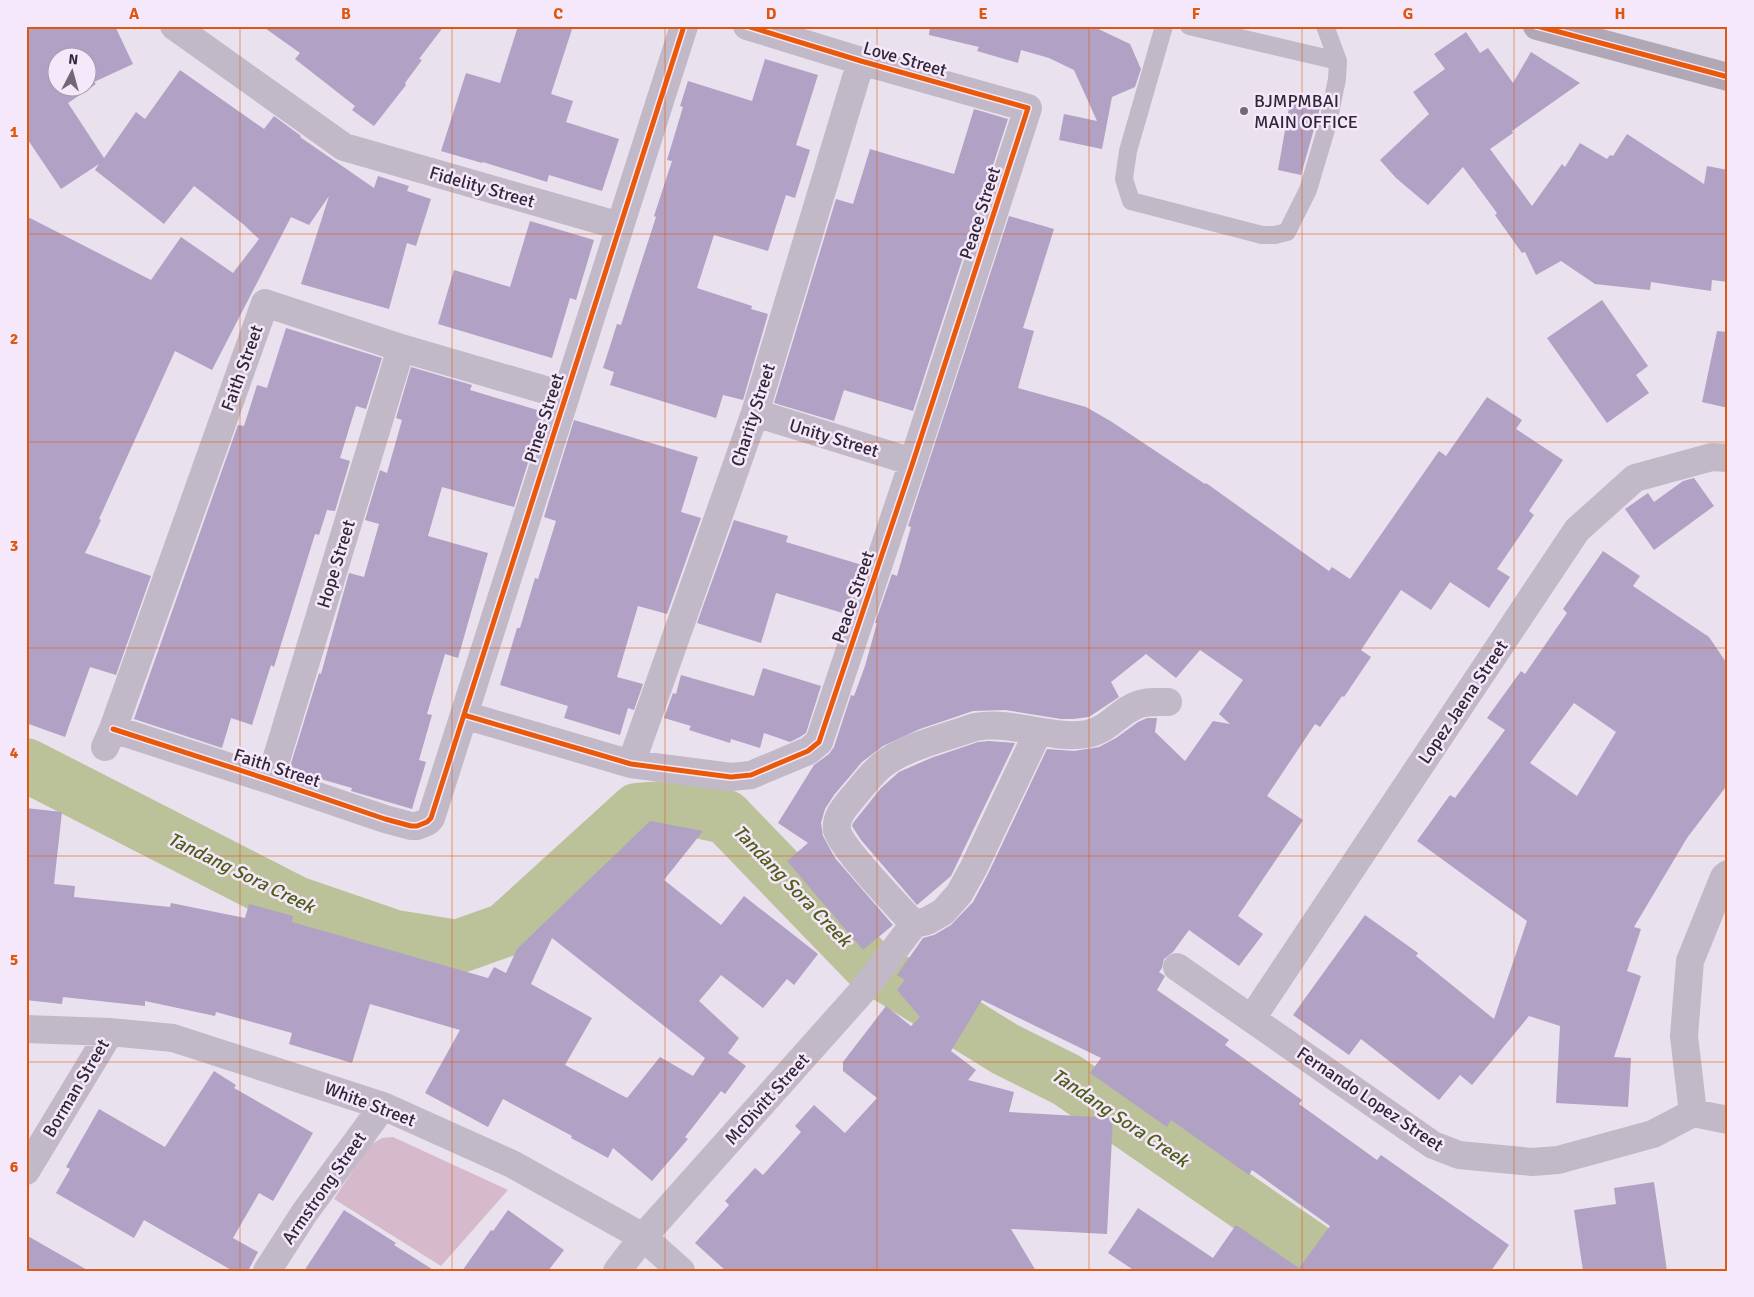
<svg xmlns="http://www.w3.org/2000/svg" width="1754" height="1297" viewBox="0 0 1754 1297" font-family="Signika,sans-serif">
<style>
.green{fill:#d6b9cb}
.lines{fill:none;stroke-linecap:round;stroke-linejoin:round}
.river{stroke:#bbc29a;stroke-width:54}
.building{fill:#b1a1c4;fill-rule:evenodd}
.service{stroke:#c2b9c8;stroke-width:18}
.minor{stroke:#c2b9c8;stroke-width:28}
.primary{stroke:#b1a8b7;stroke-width:28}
.cycleway-casing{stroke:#f6e8fb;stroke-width:8}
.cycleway{stroke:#e8590c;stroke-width:5}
.grid{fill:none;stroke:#df560e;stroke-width:1;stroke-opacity:0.55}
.poi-dot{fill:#716878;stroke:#f6e8fb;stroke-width:2}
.labels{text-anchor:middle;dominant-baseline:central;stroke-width:5;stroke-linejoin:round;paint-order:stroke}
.street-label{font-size:18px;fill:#302739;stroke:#f6e8fb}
.poi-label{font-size:18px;fill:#302739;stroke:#f6e8fb;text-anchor:start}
.water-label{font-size:19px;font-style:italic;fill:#4e5f18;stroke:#f6e8fb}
.neatline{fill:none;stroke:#df560e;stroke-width:2}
.grid-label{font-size:16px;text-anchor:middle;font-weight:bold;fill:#df560e}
</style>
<rect width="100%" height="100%" fill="#eae1ee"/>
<path class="green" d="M 393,1137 L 508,1190 L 441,1266 L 334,1199 L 370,1145 L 382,1138 Z"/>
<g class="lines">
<path class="river" d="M 26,765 L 296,903 L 395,937 L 457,947 L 505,930 L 637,810 L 678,807 L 726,817 L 868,964 L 1005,1049 L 1067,1080 L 1343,1271"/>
</g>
<path class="building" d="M 26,26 L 115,26 L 133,64 L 94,82 L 96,84 L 68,103 L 104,158 L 136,112 L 145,119 L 180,70 L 264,129 L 274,116 L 301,136 L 300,137 L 374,188 L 378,176 L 409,186 L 407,191 L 431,199 L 416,246 L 407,243 L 389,309 L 301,284 L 329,196 L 309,225 L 291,217 L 212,370 L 175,351 L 99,519 L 101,520 L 85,553 L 151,576 L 116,675 L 90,667 L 65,737 L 26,723 L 26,216 L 151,280 L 181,237 L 233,273 L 259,239 L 243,224 L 194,186 L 164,224 L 95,170 L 99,164 L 61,189 L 26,137 ZM 58,58 L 88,58 L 88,88 L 58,88 Z
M 262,26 L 444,26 L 419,59 L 422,60 L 405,83 L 406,85 L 374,126 L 352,110 L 355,106 L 295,59 L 300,53 Z
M 518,26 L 573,26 L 551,94 L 573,101 L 566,122 L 619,139 L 602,191 L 549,175 L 547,182 L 483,162 L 482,163 L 441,151 L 466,73 L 500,83 Z
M 930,26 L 1092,26 L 1130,44 L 1141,69 L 1135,87 L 1112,97 L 1102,149 L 1059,140 L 1064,114 L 1097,121 L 1074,70 L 1049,58 L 1021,50 L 1018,63 L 977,51 L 979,47 L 929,35 Z
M 1466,32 L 1480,53 L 1488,48 L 1513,83 L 1531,52 L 1580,83 L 1512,131 L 1513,133 L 1490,149 L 1532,206 L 1562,164 L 1565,167 L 1580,143 L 1607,159 L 1610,155 L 1613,156 L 1627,134 L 1704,184 L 1707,166 L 1728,170 L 1728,282 L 1712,280 L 1711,291 L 1651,282 L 1650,290 L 1595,284 L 1561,261 L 1536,275 L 1525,252 L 1522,253 L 1495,215 L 1497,213 L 1463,167 L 1428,205 L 1396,178 L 1380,160 L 1429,114 L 1413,92 L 1445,69 L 1434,54 Z
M 765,59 L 818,75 L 796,145 L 810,150 L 795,198 L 786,195 L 768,251 L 714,235 L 697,288 L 752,306 L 751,309 L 768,314 L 743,400 L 723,395 L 716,418 L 610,385 L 614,372 L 603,368 L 617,324 L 621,325 L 656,217 L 654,216 L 672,161 L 667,160 L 683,107 L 680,106 L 688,81 L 752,101 Z
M 1290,102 L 1320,108 L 1301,175 L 1278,170 Z
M 974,109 L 1008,119 L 913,411 L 844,390 L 834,421 L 774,403 L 836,199 L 853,204 L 870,149 L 954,174 Z
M 1009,216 L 1054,229 L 1023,328 L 1034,331 L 1018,388 L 1086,407 L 1112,422 L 1205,484 L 1206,483 L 1329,571 L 1332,567 L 1350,579 L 1439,451 L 1446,456 L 1487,397 L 1522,420 L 1516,429 L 1563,460 L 1529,511 L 1534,515 L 1497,569 L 1510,577 L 1489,608 L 1450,582 L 1431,610 L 1401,590 L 1361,650 L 1371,657 L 1344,697 L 1342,696 L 1320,727 L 1315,724 L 1267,796 L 1303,820 L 1238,916 L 1263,934 L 1239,966 L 1189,930 L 1173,952 L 1164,959 L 1162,968 L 1159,972 L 1165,976 L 1157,990 L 1229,1040 L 1225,1045 L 1302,1100 L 1299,1104 L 1377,1160 L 1381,1155 L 1509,1245 L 1491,1271 L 1135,1271 L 1108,1253 L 1138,1208 L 1213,1258 L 1236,1225 L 1299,1268 L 1330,1226 L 1252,1170 L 1249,1175 L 1171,1120 L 1167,1127 L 1090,1073 L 1101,1058 L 982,1000 L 951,1051 L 976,1070 L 968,1080 L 1014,1092 L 1009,1112 L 1113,1118 L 1107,1234 L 1011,1229 L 1036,1271 L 726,1271 L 695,1243 L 729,1205 L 725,1201 L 755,1168 L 763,1175 L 801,1132 L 795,1126 L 814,1105 L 845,1133 L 877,1098 L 843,1071 L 843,1062 L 886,1006 L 911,1026 L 920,1017 L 897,990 L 905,980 L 897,975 L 923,938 L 934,935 L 951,925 L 973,902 L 988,874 L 1047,749 L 1074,751 L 1099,747 L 1116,738 L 1138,722 L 1147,718 L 1157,718 L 1155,732 L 1185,761 L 1213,721 L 1230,724 L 1219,714 L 1243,680 L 1200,650 L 1176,678 L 1146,654 L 1111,682 L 1119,697 L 1089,717 L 1073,719 L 1061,719 L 1005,710 L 973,711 L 920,729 L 883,746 L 862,762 L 834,795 L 825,809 L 821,823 L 823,836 L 835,858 L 893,925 L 863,950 L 787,861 L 808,843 L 778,823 L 814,765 L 829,754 L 834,747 L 851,695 L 854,696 L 865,666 L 877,623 L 875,623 L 892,574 L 897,576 L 911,527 L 908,526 Z
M 530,221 L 594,240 L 576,300 L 570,298 L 552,358 L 438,324 L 454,270 L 510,287 Z
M 1602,300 L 1648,366 L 1636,375 L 1649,393 L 1607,423 L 1547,338 Z
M 286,328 L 382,358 L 366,409 L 356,406 L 340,458 L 350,461 L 335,511 L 327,510 L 319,535 L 315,534 L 274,667 L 271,665 L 252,725 L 231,718 L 222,748 L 134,719 L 238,425 L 244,426 L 257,385 L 267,388 Z
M 1717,331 L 1728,332 L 1728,408 L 1702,402 Z
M 411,367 L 472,385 L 470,390 L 544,412 L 514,507 L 442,487 L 428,536 L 488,553 L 458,658 L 445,654 L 427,714 L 432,715 L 419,760 L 426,762 L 412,809 L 351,791 L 352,788 L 289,770 L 319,673 L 321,674 L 349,573 L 364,577 L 379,524 L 365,520 L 380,470 L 387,473 L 402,420 L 396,418 Z
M 574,420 L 698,457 L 681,512 L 701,518 L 667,614 L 638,606 L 617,677 L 643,684 L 634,710 L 628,708 L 620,735 L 564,718 L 568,706 L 500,685 L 517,628 L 520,628 L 535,578 L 538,579 L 556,521 L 544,517 Z
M 1694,478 L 1714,506 L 1654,550 L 1625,509 L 1648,493 L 1654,502 L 1683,481 Z
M 734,520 L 788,536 L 786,542 L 862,565 L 846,614 L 776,593 L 761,643 L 697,623 Z
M 1603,551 L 1640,576 L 1633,586 L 1709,637 L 1728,665 L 1728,784 L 1687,838 L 1634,927 L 1641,929 L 1627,971 L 1641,976 L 1614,1057 L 1631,1058 L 1628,1107 L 1556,1103 L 1560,1026 L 1529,1016 L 1472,1085 L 1460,1075 L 1439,1100 L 1361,1039 L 1349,1055 L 1293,1015 L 1365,915 L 1418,953 L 1416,956 L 1494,1019 L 1527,921 L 1417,841 L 1450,795 L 1455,798 L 1505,730 L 1487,718 L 1521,671 L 1525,674 L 1567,613 L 1563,609 ZM 1574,703 L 1616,732 L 1577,796 L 1530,763 Z
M 763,668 L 821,686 L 806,733 L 800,737 L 790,742 L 764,733 L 760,748 L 731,739 L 730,743 L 689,730 L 691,726 L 664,718 L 673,693 L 676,694 L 681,675 L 754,696 Z
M 989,741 L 1015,743 L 951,876 L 917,905 L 861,840 L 852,826 L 853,823 L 881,788 L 899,772 L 931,758 L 978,742 Z
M 26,808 L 62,812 L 54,884 L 75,886 L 74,897 L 170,907 L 171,903 L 245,918 L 249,904 L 293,916 L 292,922 L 488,978 L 494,967 L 506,973 L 517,949 L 650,821 L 703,831 L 664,880 L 721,925 L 744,896 L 818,954 L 794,985 L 787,979 L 763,1008 L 721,975 L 699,1001 L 739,1038 L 728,1053 L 746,1066 L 725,1094 L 721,1091 L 685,1137 L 688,1139 L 652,1181 L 613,1148 L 608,1158 L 571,1138 L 572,1136 L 503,1099 L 488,1127 L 425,1093 L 460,1030 L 370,1004 L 352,1063 L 289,1044 L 292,1033 L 216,1012 L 215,1016 L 145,1001 L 145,1006 L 63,997 L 62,1004 L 26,1000 ZM 552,938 L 705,1058 L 693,1076 L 660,1057 L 627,1098 L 565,1065 L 592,1018 L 531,984 Z
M 214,1071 L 236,1085 L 234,1088 L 313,1133 L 273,1201 L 259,1193 L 233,1238 L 258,1252 L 248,1271 L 233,1271 L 144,1220 L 134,1238 L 56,1193 L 70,1169 L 66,1167 L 99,1109 L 165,1147 Z
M 1654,1182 L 1667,1271 L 1583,1271 L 1574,1210 L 1616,1204 L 1614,1188 Z
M 344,1210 L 396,1243 L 394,1245 L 435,1271 L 304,1271 Z
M 508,1210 L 564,1250 L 548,1271 L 462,1271 L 491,1230 L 493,1231 Z
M 26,1235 L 89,1271 L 26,1271 Z"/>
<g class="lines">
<path class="service" d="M 1164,26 L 1128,151 L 1124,179 L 1131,201 L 1262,235 L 1275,235 L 1287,232 L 1308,190 L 1328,123 L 1337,79 L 1338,61 L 1325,26
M 1189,26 L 1338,61"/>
<path class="minor" d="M 174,26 L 344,147 L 620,226
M 755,413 L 913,462
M 464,715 L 631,764 L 731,777 L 751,775 L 808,751 L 819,742 L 913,462 L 1028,108 L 861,61 L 747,26
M 113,729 L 270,780 L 385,819 L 411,826 L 417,826 L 427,822 L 431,818 L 684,26
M 1038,732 L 974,867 L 959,894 L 943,912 L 927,921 L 914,924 C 900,909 840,846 837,830 C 835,817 845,807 853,797 C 862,787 870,775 881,766 C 903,747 947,737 975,727 C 1012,720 1050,740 1087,734 C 1109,730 1118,712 1137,705 C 1146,701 1158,702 1168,702
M 105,747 L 113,729 L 265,303 L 401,348 L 566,396
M 631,764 L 755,413 L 861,61
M 270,780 L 401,348
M 1177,967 L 1433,1145 L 1459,1155 L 1532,1162 L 1558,1160 L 1653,1134 L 1693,1113 L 1728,1120
M 1252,1018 L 1577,530 L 1635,478 L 1712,457 L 1728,458
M 26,1029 L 110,1032 L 173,1038 L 383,1106 L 512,1164 L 643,1237 L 681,1271
M 1693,1113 L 1684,1036 L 1690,961 L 1724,877 L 1728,874
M 26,1171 L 110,1032
M 267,1271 L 305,1212 L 383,1106
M 617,1271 L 643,1237 L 865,988 L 914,924"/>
<path class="primary" d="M 1537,26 L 1728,77"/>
<defs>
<path id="cycleway" d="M 1537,26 L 1728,77
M 464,715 L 631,764 L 731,777 L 751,775 L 808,751 L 819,742 L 913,462 L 1028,108 L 861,61 L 747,26
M 113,729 L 270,780 L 385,819 L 411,826 L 417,826 L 427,822 L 431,818 L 684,26"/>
</defs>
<use href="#cycleway" class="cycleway-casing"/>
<use href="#cycleway" class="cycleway"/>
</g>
<path class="grid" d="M 240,26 L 240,1271M 452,26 L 452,1271M 665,26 L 665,1271M 877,26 L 877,1271M 1089,26 L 1089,1271M 1302,26 L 1302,1271M 1514,26 L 1514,1271M 26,234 L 1728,234M 26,442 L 1728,442M 26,648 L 1728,648M 26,856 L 1728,856M 26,1062 L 1728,1062"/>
<circle class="poi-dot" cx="1244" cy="111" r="5"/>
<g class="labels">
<g class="street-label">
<text transform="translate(905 59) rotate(16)">Love Street</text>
<text transform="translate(482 187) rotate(16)">Fidelity Street</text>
<text transform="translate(980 213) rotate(-72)">Peace Street</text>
<text transform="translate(242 368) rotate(-70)">Faith Street</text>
<text transform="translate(753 415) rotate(-72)">Charity Street</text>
<text transform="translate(544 418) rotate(-72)">Pines Street</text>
<text transform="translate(834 438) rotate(17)">Unity Street</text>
<text transform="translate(336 564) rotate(-73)">Hope Street</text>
<text transform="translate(853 597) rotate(-71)">Peace Street</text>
<text transform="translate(1463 702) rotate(-56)">Lopez Jaena Street</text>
<text transform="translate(277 768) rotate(18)">Faith Street</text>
<text transform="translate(76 1088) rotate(-59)">Borman Street</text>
<text transform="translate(767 1099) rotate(-48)">McDivitt Street</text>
<text transform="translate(1370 1099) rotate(34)">Fernando Lopez Street</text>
<text transform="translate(370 1104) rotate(21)">White Street</text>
<text transform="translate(324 1188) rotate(-55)">Armstrong Street</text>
</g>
<g class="poi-label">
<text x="1254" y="101">BJMPMBAI<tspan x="1254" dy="21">MAIN OFFICE</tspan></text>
</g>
<g class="water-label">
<text transform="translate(241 873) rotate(26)">Tandang Sora Creek</text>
<text transform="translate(792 886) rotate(46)">Tandang Sora Creek</text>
<text transform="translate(1120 1118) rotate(34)">Tandang Sora Creek</text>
</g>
</g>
<rect width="1754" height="1297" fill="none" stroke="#f6e8fb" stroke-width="55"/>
<g transform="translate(72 72) rotate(6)"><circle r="24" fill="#f6e8fb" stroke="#a79bad"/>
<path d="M0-4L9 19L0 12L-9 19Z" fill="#716878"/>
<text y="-8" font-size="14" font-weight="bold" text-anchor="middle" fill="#302739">N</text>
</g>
<rect x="28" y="28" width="1698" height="1242" class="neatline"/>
<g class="grid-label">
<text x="134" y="19">A</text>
<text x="346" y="19">B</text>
<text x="558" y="19">C</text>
<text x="771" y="19">D</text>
<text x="983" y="19">E</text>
<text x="1196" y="19">F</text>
<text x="1408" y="19">G</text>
<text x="1620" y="19">H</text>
<text x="14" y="137">1</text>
<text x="14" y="344">2</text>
<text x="14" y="551">3</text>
<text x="14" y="758">4</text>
<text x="14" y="965">5</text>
<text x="14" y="1172">6</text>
</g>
</svg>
